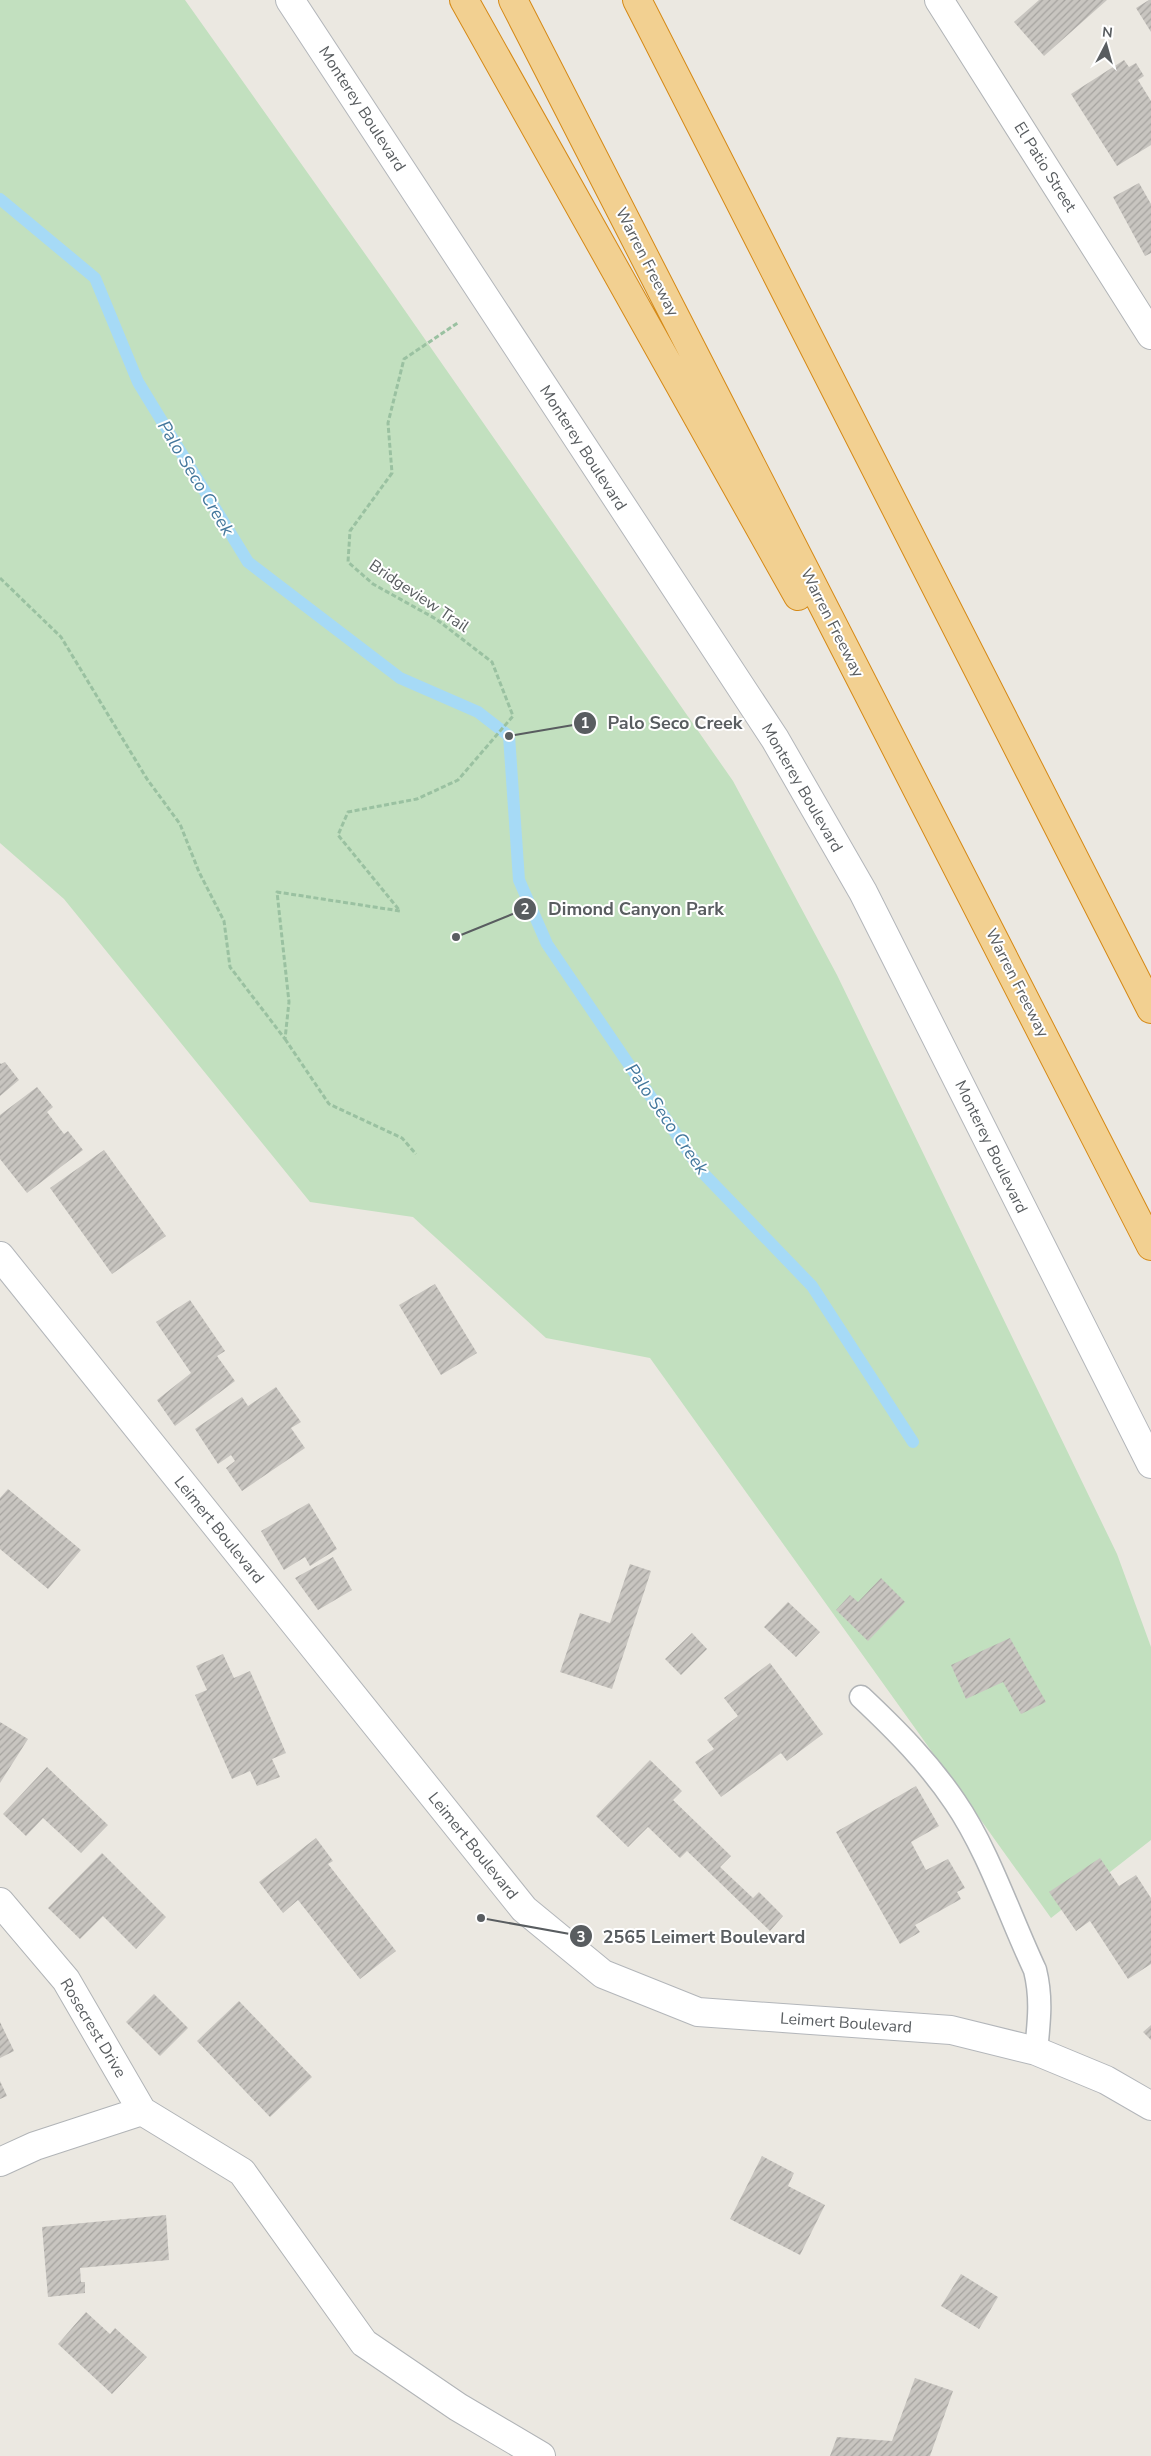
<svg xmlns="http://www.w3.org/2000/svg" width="1151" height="2456" viewBox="0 0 1151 2456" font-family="'Nunito Sans',sans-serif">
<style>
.green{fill:#c2e0bf}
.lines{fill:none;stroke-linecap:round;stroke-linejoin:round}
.stream{stroke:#a6daf6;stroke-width:12}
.building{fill:url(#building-hatch)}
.lane-casing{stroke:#b1b4b7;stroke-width:25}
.street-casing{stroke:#b1b4b7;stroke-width:30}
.secondary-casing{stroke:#b3b6ba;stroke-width:30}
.highway-casing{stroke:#d58916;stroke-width:30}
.path{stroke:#9ac1a1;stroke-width:3;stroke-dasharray:5 2.5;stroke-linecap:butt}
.lane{stroke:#fff;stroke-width:22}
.street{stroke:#fff;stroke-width:28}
.secondary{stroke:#fff;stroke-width:28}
.highway{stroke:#f2d091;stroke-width:28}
.labels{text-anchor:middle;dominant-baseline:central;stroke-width:4;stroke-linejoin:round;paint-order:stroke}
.street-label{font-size:16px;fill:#595d60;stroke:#fff}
.water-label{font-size:18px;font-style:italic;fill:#43779c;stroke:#fff}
.leader{fill:none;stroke:#595d60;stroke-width:2}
.callout-dot{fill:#595d60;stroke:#fff;stroke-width:2}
.mark-label{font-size:15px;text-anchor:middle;font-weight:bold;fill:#fff}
.callout-label{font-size:18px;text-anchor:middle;font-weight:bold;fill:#595d60;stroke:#fff;stroke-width:4;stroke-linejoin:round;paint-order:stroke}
</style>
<defs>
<pattern id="building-hatch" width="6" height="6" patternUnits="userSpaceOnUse" patternTransform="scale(1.25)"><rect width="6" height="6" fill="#c8c5c0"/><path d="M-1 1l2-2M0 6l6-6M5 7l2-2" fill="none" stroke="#a5a39f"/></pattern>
</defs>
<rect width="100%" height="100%" fill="#ebe8e1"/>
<path class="green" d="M 0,0 L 185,0 L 385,282 L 733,781 L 837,975 L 1117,1554 L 1151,1647 L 1151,1840 L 1051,1918 L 650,1358 L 546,1338 L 413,1217 L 310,1202 L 64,899 L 0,843 Z"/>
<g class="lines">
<path class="stream" d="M 0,199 L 95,278 L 138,382 L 248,562 L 400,678 L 478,712 L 509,736 L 519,880 L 547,944 L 702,1172 L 812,1286 L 913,1442"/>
</g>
<path class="building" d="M 1039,0 L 1107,0 L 1044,56 L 1014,22 Z
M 1149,0 L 1151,0 L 1151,32 L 1136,8 Z
M 1124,60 L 1129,67 L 1136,63 L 1144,76 L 1138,80 L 1151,101 L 1151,145 L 1117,166 L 1071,94 Z
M 1139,183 L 1151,204 L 1151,253 L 1145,256 L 1113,197 Z
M 5,1062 L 19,1080 L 0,1096 L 0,1063 L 1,1064 Z
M 37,1087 L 53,1107 L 47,1112 L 64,1134 L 68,1131 L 83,1150 L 27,1193 L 0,1159 L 0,1115 Z
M 104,1150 L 166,1236 L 112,1274 L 50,1188 Z
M 435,1284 L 477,1353 L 441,1375 L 399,1305 Z
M 190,1300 L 225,1351 L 217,1356 L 235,1381 L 175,1426 L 157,1400 L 191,1373 L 156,1322 Z
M 276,1387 L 301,1422 L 291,1428 L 305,1448 L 242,1491 L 226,1468 L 235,1461 L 231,1455 L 218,1464 L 195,1429 L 242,1397 L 248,1406 Z
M 8,1489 L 81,1550 L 48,1589 L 0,1549 L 0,1498 Z
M 309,1503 L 337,1549 L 310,1566 L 305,1557 L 284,1570 L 261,1531 Z
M 333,1557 L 352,1590 L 318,1610 L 295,1578 Z
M 630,1564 L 651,1571 L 612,1689 L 560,1672 L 580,1613 L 610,1623 Z
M 881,1578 L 905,1602 L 868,1641 L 836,1610 L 850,1595 L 858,1602 Z
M 788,1602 L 820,1632 L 796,1657 L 764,1627 Z
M 692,1633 L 707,1649 L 681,1675 L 665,1659 Z
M 1010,1638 L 1046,1702 L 1021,1714 L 1003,1682 L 966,1699 L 951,1665 Z
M 223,1654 L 234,1678 L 250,1671 L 286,1753 L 272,1759 L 280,1777 L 257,1786 L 250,1771 L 232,1779 L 195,1695 L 207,1690 L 196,1666 Z
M 770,1663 L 823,1734 L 787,1761 L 781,1753 L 721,1797 L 695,1762 L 714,1749 L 707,1740 L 738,1716 L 724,1698 Z
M 0,1722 L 28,1739 L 0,1783 Z
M 650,1760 L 682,1791 L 673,1800 L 731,1856 L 720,1867 L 753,1898 L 759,1892 L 783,1916 L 770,1931 L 687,1851 L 680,1858 L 648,1827 L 628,1847 L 596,1816 Z
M 47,1767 L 108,1825 L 81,1853 L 43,1818 L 26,1836 L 3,1814 Z
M 916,1786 L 939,1826 L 911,1842 L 926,1870 L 948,1859 L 965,1888 L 957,1892 L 961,1899 L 915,1925 L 920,1932 L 900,1944 L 836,1832 Z
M 316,1838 L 333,1861 L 328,1864 L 396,1951 L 360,1979 L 298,1900 L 283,1913 L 259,1882 Z
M 102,1853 L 166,1917 L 136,1949 L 103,1916 L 80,1939 L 48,1908 Z
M 1100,1858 L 1119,1886 L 1136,1875 L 1151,1898 L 1151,1964 L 1128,1979 L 1090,1921 L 1076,1931 L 1049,1892 Z
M 154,1994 L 188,2028 L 160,2056 L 126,2022 Z
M 239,2001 L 312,2077 L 270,2117 L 197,2041 Z
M 0,2022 L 14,2051 L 0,2058 Z
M 1151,2025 L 1151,2040 L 1143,2032 Z
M 0,2081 L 7,2096 L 0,2099 Z
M 762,2156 L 794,2173 L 788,2186 L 825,2205 L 800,2255 L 730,2219 Z
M 166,2215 L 169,2260 L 80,2268 L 81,2282 L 85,2282 L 85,2293 L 48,2297 L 42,2227 Z
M 961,2274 L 998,2297 L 979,2329 L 941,2306 Z
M 86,2312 L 110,2334 L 115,2328 L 147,2357 L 112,2394 L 58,2344 Z
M 915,2378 L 953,2391 L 930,2456 L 830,2456 L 837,2437 L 892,2441 Z"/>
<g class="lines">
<defs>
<path id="lane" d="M 861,1697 C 896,1730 928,1762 955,1802 C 988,1850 1010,1917 1035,1970 C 1042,1998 1039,2022 1036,2051"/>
<path id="street" d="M 939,0 L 1151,335
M 0,1902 L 66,1980 L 142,2111 L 242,2172 L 364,2343 L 458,2407 L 541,2456
M 0,2162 L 35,2146 L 142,2111"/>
<path id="secondary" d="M 290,0 L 775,739 L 863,892 L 1151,1464
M 0,1256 L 524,1909 L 603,1974 L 698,2012 L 951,2030 L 1036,2051 L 1106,2080 L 1151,2106"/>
<path id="highway" d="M 464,0 L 798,596
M 513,0 L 1151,1246
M 637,0 L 1151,1009"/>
</defs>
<use href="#lane" class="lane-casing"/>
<use href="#street" class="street-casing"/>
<use href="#secondary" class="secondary-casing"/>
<use href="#highway" class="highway-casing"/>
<path class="path" d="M 0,578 L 61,637 L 147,779 L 180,824 L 199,872 L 224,921 L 230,967 L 285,1039 L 289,1002 L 277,892 L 400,911 L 338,835 L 348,812 L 417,799 L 458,780 L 513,716 L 492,662 L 436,619 L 373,584 L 348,562 L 350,531 L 392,473 L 388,423 L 404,359 L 459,322
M 285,1039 L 329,1104 L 402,1138 L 416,1154"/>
<use href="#lane" class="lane"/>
<use href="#street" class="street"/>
<use href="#secondary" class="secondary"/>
<use href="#highway" class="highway"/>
</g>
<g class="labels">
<g class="street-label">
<text transform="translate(362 109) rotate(57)">Monterey Boulevard</text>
<text transform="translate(1045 167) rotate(58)">El Patio Street</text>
<text transform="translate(647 262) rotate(63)">Warren Freeway</text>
<text transform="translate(583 448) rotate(57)">Monterey Boulevard</text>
<text transform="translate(419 596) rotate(34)">Bridgeview Trail</text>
<text transform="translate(832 623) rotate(63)">Warren Freeway</text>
<text transform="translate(802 788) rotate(60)">Monterey Boulevard</text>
<text transform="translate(1017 983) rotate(63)">Warren Freeway</text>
<text transform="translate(991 1147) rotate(64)">Monterey Boulevard</text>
<text transform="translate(219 1530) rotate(51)">Leimert Boulevard</text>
<text transform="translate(473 1846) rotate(51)">Leimert Boulevard</text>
<text transform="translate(846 2023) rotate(4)">Leimert Boulevard</text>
<text transform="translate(93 2028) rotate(59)">Rosecrest Drive</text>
</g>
<g class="water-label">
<text transform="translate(196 478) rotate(59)">Palo Seco Creek</text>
<text transform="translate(667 1119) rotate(55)">Palo Seco Creek</text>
</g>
</g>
<path class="leader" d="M509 736L585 723M456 937L525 909M481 1918L581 1936"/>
<g class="callout-dot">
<circle cx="509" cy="736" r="5"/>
<circle cx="456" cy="937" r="5"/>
<circle cx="481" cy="1918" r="5"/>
<circle cx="585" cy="723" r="12"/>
<circle cx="525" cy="909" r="12"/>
<circle cx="581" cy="1936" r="12"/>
</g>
<g class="mark-label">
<text x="585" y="728">1</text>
<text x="525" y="914">2</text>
<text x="581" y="1942">3</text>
</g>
<g class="callout-label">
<text x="675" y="729">Palo Seco Creek</text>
<text x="636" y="915">Dimond Canyon Park</text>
<text x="704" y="1943">2565 Leimert Boulevard</text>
</g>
<g transform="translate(1106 45) rotate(6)" stroke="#ffffff" stroke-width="4" paint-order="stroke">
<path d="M0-4L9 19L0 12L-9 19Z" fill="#595d60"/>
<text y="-8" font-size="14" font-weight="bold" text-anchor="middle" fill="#595d60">N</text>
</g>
</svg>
